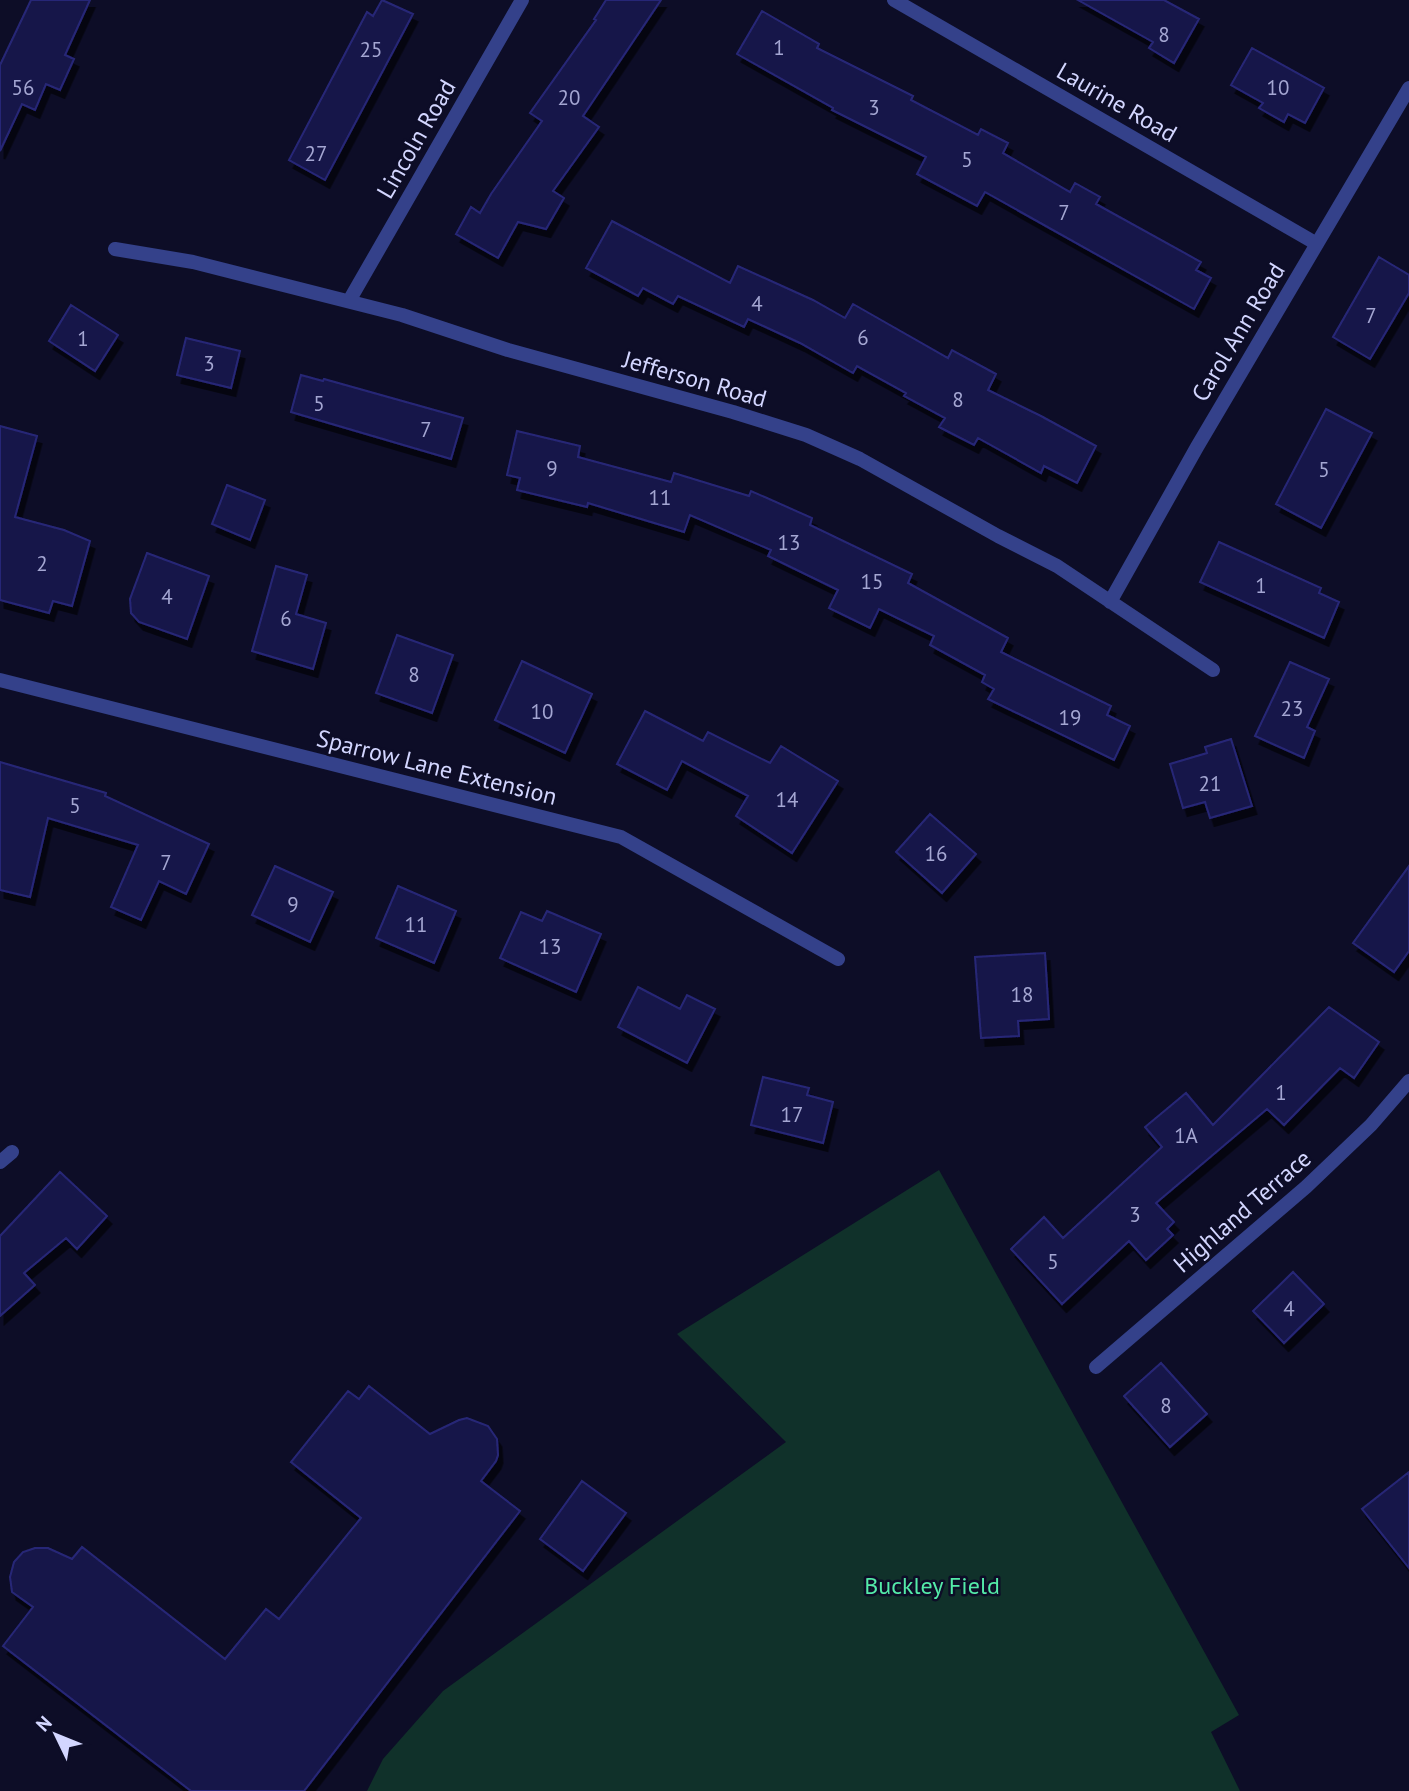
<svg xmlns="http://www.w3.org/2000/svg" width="1409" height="1791" viewBox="0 0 1409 1791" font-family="'PT Sans',sans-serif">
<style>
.green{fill:#10312a}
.building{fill:#18174a;stroke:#282877;stroke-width:2;filter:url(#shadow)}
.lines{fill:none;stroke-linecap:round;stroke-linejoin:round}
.street{stroke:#34418a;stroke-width:14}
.labels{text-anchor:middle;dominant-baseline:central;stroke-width:5;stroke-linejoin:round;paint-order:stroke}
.number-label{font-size:21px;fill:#a4a6d2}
.street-label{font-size:24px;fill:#d3d6ff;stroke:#0d0d27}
.park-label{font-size:24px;fill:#54eaa8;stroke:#0d0d27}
</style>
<defs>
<filter id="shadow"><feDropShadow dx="4.5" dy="8" stdDeviation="0" flood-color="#0009"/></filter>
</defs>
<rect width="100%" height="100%" fill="#0d0d27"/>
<path class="green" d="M 939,1170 L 1239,1715 L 1211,1732 L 1240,1791 L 367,1791 L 383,1759 L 443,1691 L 786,1442 L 677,1334 Z"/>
<path class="building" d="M 31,0 L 90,0 L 65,55 L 74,59 L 60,90 L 46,84 L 35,110 L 22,104 L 0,151 L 0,65 Z
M 382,0 L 413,14 L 325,180 L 289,160 L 367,12 L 373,16 Z
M 606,0 L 661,0 L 583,116 L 599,127 L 553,191 L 564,198 L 546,229 L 518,222 L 498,258 L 456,234 L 471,207 L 480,213 L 491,194 L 542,121 L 530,113 L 596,20 L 594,19 Z
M 1078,0 L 1164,0 L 1199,19 L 1174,63 L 1149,48 L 1153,42 Z
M 762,11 L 819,44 L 817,48 L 913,96 L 911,100 L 978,135 L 981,129 L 1008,143 L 1003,153 L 1070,192 L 1075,183 L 1100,197 L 1096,204 L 1201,262 L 1196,270 L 1211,278 L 1194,309 L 985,192 L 977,206 L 917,174 L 926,157 L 832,110 L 833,108 L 737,54 Z
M 1252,48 L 1324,88 L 1305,123 L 1288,114 L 1284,122 L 1259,108 L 1263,103 L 1231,85 Z
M 612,221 L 730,283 L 738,266 L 813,300 L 845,318 L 853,304 L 948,358 L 952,350 L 996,374 L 988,390 L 1041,416 L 1096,446 L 1077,483 L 1044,466 L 1041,473 L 978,438 L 974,445 L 939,427 L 945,418 L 904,396 L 906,393 L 857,366 L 853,373 L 800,343 L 748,319 L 744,327 L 678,296 L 673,304 L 643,288 L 638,296 L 586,268 Z
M 1379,257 L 1409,275 L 1409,293 L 1370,359 L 1333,337 Z
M 71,305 L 118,335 L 95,371 L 49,341 Z
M 186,338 L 240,351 L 231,388 L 177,375 Z
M 301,375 L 323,381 L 324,379 L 463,418 L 451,459 L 291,412 Z
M 1326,409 L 1372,433 L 1321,528 L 1276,504 Z
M 0,426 L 37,436 L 15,517 L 64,530 L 90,541 L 72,606 L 53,601 L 49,613 L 0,600 Z
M 517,431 L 580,446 L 578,457 L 671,482 L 674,473 L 749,496 L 751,491 L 812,518 L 810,525 L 912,574 L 908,583 L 1008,638 L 1001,652 L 1111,706 L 1107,715 L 1130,726 L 1114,760 L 988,699 L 994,689 L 982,682 L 985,675 L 930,645 L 934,636 L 879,609 L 870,628 L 829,608 L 838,590 L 768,556 L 771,550 L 690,515 L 684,532 L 588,503 L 587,507 L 517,490 L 520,478 L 507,475 Z
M 227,485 L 265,500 L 250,540 L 212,524 Z
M 1219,542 L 1321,588 L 1319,593 L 1339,602 L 1324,638 L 1200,582 Z
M 147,553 L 209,576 L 187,639 L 139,622 L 131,613 L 130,599 Z
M 276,566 L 307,575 L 296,614 L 326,623 L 313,669 L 252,651 Z
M 397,635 L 453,655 L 432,713 L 376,693 Z
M 522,661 L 592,694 L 565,753 L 495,720 Z
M 1290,662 L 1329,679 L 1307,727 L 1315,731 L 1304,758 L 1255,736 Z
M 645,711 L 703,741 L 708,732 L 770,763 L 781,746 L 838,781 L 792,853 L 736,816 L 748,796 L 682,761 L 667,790 L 617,764 Z
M 1231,739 L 1252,806 L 1210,818 L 1205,802 L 1183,808 L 1170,764 L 1207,753 L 1205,747 Z
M 0,762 L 106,793 L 105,796 L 209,844 L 186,894 L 159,881 L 141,920 L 111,907 L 138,845 L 48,818 L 30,897 L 0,890 Z
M 930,814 L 976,854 L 942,893 L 896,852 Z
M 275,866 L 333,892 L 310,942 L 252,915 Z
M 1409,866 L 1409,951 L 1394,972 L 1353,943 Z
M 398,886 L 456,911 L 434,963 L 376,938 Z
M 547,911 L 601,934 L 576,992 L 500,958 L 521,912 L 542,921 Z
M 1045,953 L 1049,1019 L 1018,1021 L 1019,1036 L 981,1038 L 975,957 Z
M 638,987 L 680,1009 L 687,995 L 715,1009 L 687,1063 L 618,1027 Z
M 1329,1007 L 1379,1042 L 1354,1078 L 1340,1068 L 1284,1125 L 1267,1109 L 1156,1203 L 1174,1222 L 1167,1229 L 1173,1235 L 1146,1260 L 1129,1241 L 1062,1304 L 1011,1249 L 1044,1217 L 1063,1238 L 1162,1147 L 1145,1127 L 1186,1093 L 1213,1125 Z
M 763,1077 L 809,1088 L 807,1095 L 833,1102 L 823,1143 L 751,1125 Z
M 60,1172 L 107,1216 L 77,1249 L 66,1238 L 24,1273 L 35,1285 L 0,1316 L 0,1236 Z
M 1293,1272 L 1324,1304 L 1284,1343 L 1253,1311 Z
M 1161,1363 L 1207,1414 L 1170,1447 L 1124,1396 Z
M 369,1386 L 430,1434 L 459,1420 L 467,1418 L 488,1426 L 497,1439 L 498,1455 L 496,1461 L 481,1481 L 520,1511 L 304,1791 L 191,1791 L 3,1646 L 33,1607 L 12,1592 L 10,1577 L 14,1562 L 23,1552 L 35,1548 L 48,1548 L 72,1559 L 82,1547 L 225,1659 L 266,1609 L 279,1619 L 361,1518 L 291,1462 L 348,1391 L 359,1399 Z
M 1409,1472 L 1409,1568 L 1362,1509 Z
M 582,1481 L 626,1513 L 583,1571 L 540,1539 Z"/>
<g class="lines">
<path class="street" d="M 894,0 L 1317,244
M 115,249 L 193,262 L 402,315 L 508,350 L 733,412 L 806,435 L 860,459 L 998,536 L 1057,566 L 1213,670
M 349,301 L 522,0
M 1110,602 L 1197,447 L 1409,88
M 0,680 L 621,837 L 838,959
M 0,1162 L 12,1152
M 1096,1367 L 1306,1187 L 1371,1125 L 1409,1081"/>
</g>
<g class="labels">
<g class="number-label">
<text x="1164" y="34">8</text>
<text x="779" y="47">1</text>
<text x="371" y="49">25</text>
<text x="23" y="87">56</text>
<text x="1278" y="87">10</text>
<text x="569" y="97">20</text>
<text x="874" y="107">3</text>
<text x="316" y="153">27</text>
<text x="967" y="159">5</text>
<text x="1064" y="212">7</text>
<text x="757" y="303">4</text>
<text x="1371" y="315">7</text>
<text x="863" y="337">6</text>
<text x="83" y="338">1</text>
<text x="209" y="363">3</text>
<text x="958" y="399">8</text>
<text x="319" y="403">5</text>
<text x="426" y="429">7</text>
<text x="552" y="468">9</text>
<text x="1324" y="469">5</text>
<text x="660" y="497">11</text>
<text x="789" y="542">13</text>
<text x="42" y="563">2</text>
<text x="872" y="581">15</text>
<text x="1261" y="585">1</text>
<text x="167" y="596">4</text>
<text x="286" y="618">6</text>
<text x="414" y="674">8</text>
<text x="1292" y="708">23</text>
<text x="542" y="711">10</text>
<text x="1070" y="717">19</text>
<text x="1210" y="783">21</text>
<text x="787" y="799">14</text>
<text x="75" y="805">5</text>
<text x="936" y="853">16</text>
<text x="166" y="862">7</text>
<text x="293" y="904">9</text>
<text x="416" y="924">11</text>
<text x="550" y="946">13</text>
<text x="1022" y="994">18</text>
<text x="1281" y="1092">1</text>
<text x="792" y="1114">17</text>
<text x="1186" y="1135">1A</text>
<text x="1135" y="1214">3</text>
<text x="1053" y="1261">5</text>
<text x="1289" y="1308">4</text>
<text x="1166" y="1405">8</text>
</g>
<g class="street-label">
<text transform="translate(1117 102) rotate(30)">Laurine Road</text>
<text transform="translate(416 139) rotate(-60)">Lincoln Road</text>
<text transform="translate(1238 332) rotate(-59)">Carol Ann Road</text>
<text transform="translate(695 379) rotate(16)">Jefferson Road</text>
<text transform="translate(437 767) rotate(14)">Sparrow Lane Extension</text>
<text transform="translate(1242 1211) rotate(-41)">Highland Terrace</text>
</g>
<g class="park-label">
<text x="932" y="1585">Buckley Field</text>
</g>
</g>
<g transform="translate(56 1735) rotate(313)" stroke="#0d0d27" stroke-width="5" paint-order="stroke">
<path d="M0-5L12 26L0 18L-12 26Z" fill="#d3d6ff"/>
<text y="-10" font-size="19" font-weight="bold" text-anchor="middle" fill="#d3d6ff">N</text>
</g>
</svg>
